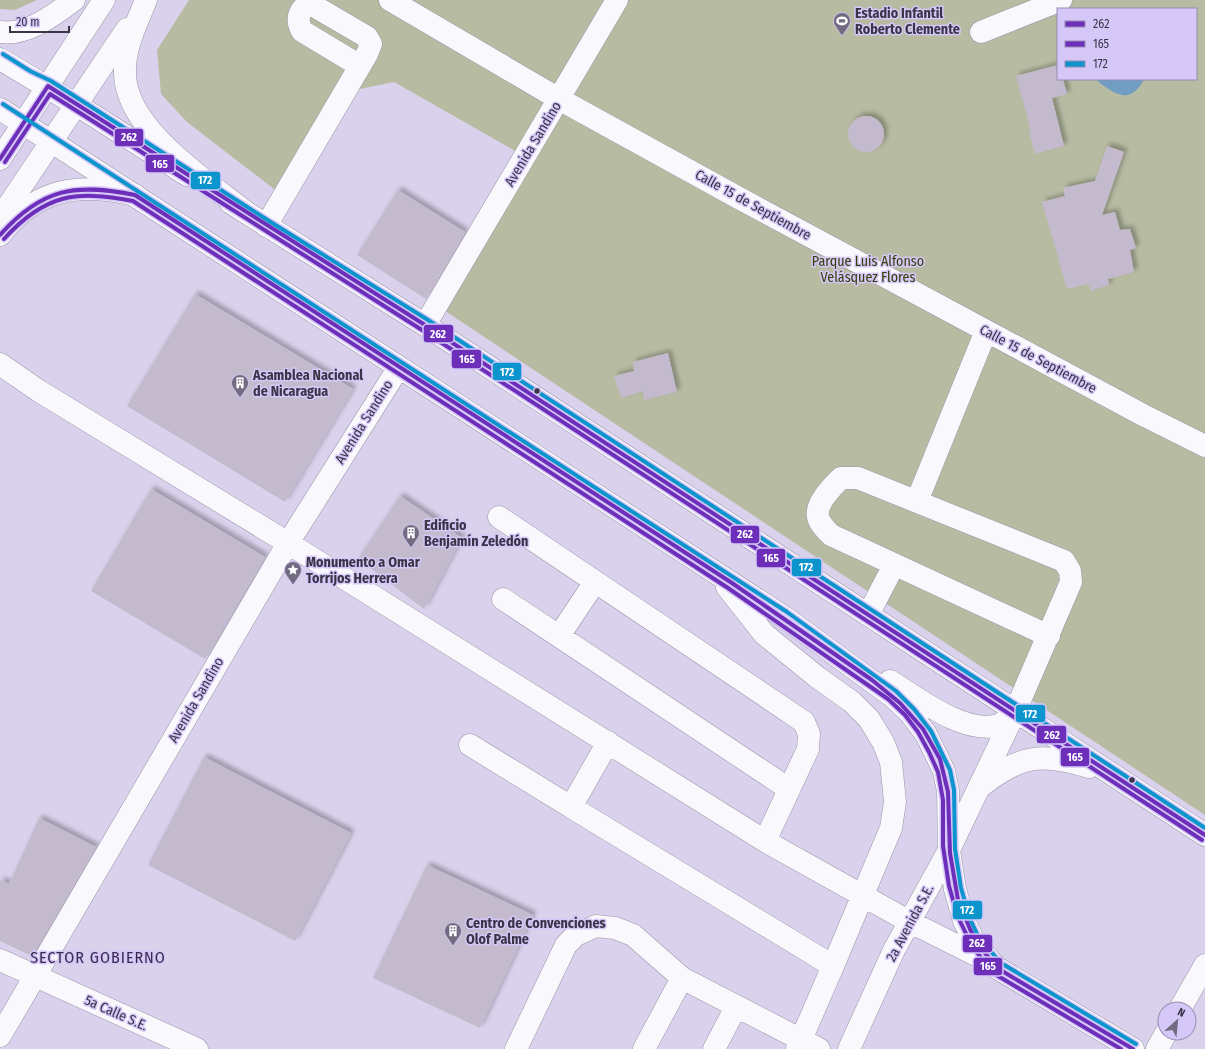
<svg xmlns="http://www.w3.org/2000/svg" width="1205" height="1049" viewBox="0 0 1205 1049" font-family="'Fira Sans Condensed',sans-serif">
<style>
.green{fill:#b7bba2;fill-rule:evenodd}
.water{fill:#709dc1}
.building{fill:#c4bace;filter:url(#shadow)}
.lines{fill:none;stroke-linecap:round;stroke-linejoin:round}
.minor-casing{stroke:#9a94a7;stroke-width:23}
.highway-casing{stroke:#9a94a7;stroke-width:23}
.minor{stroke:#f9f8fc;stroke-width:22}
.highway{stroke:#f9f8fc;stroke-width:22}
.bus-1-casing{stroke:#d5c7f7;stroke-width:7}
.bus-2-casing{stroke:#d5c7f7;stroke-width:7}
.bus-3-casing{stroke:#d5c7f7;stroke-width:7}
.bus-1{stroke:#6d2fba;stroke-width:4}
.bus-2{stroke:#6d2fba;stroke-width:4}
.bus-3{stroke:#0c95cd;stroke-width:4}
.bus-dot{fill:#3a3447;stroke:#d5c7f7;stroke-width:1.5}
.labels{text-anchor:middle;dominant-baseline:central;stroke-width:3;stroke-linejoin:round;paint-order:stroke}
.poi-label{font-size:14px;font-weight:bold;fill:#3a3447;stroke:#d5c7f7;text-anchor:start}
.street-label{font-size:14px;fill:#3a3447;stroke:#d5c7f7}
.park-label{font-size:14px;fill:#363d08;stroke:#d5c7f7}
.quarter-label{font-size:16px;letter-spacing:1px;fill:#392c52;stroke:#d5c7f7}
.line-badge{stroke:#d5c7f7;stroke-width:1.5}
.badge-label{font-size:11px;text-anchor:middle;font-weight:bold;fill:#fff}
</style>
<defs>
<filter id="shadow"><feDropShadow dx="3.5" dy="-3.5" stdDeviation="2" flood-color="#0004"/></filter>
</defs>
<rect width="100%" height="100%" fill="#dad2ec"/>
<path class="green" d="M 0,0 L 37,0 L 15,10 L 0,9 Z
M 189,0 L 1205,0 L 1205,815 L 430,301 L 517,152 L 394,82 L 350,91 L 287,199 L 187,122 L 161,94 L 157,50 ZM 1058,9 L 1196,9 L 1196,79 L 1058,79 Z"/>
<path class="water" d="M 1095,79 L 1144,79 C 1130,107 1113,93 1095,79 Z"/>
<path class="building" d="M 1058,65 L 1058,79 L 1063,79 L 1067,94 L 1052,98 L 1064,146 L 1035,154 L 1029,132 L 1031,131 L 1016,76 Z
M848 134a18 18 0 1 1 36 0a18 18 0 1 1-36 0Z
M 1107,146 L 1124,152 L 1102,215 L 1115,212 L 1120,230 L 1130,229 L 1136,248 L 1130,250 L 1134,272 L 1108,279 L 1109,285 L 1091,291 L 1088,284 L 1067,289 L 1042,202 L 1065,196 L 1063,188 L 1095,181 Z
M 398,190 L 465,232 L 426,299 L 357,255 Z
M 195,294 L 353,389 L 285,502 L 127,406 Z
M 668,353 L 677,392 L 644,400 L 643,391 L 621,398 L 614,376 L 634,371 L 633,362 Z
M 151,489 L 265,557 L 205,659 L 91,591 Z
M 400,496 L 462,538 L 424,609 L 358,559 Z
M 204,757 L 351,833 L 295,941 L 148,865 Z
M 39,818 L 96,847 L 32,956 L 0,941 L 0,880 L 9,884 Z
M 427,865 L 533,915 L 480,1028 L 373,978 Z"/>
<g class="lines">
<defs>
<path id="minor" d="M 390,0 L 559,99 L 737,197 L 1143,415 L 1205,446
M 981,32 L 1061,0
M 77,105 L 187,175
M 52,142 L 784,617 L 892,696 L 910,713 L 926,734 L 944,771 L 948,791 L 949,850 L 955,889 L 964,921 L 974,941 L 991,962 L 997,968 L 1133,1049
M 231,203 L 425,325 L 1205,835
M 266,226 L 367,54 L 371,44 L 367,37 L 314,6 L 308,4 C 298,11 296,20 302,31 L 360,66
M 425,325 L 617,0
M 0,364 L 39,391 L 288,543 L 765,841 L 910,922 L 986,960
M 917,501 L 986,331
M 499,517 L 804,722 L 809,734 L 808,749 L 765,841
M 727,587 L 764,634 L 817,677 L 852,702 L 869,719 L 883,742 L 891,762 L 895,802 L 891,828 L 833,966
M 503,599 L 789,789
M 868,615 L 894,565
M 559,636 L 595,582
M 890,681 C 918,698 964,735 998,725 C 1005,723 1010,716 1015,712
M 608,742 L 571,807 L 833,966 L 797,1049
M 470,745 L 571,807
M 980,787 C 1020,755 1041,752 1089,767
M 0,960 L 197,1049
M 1180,1009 L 1205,965
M 0,1036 L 288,543 L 399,367
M 516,1049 L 566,945 L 576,935 L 596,926 L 615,928 L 633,935 L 682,978 L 819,1049
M 644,1049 L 682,978
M 714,1049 L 736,1007
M 849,1049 L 894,950 L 949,850 L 1015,712 L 1071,582 L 1070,571 L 1064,561 L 858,478 L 841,478 C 831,488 811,507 820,522 C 823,527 827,531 831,535 L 1049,636
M 1157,1049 L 1166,1033"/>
<path id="highway" d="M 146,0 C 137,23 124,47 125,73 C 125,129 207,181 247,213
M 0,32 C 27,36 54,15 74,0
M 0,59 L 77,105
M 0,109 L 52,142
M 0,159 L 104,0
M 0,218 L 127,29
M 0,235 C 37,188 79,182 135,195"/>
</defs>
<use href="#minor" class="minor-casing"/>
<use href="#highway" class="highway-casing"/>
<use href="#minor" class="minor"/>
<use href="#highway" class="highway"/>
<defs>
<path id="bus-1" d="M 0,159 L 48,86 L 425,325 L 1205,835
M 0,235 C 42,188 75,183 135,195 L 732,583 L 872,680 L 900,703 L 923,729 L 940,759 L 948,792 L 950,853 L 958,900 L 970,929 L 977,943 L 997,968 L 1133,1049"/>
<path id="bus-2" d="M 5,162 L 50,94 L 422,330 L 1202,840
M 4,239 C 45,194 75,190 133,201 L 728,588 L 888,699 L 905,715 L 918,732 L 929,752 L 938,772 L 943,800 L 943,846 L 949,886 L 958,917 L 972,946 L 993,973 L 1121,1049"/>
<path id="bus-3" d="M 3,54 L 30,71 L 51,81 L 269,221 L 428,320 L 1205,828
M 3,104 L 787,612 L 896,691 L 914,709 L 931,731 L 950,770 L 954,790 L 955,849 L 961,888 L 970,919 L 979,938 L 1001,963 L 1136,1044"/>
</defs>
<use href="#bus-1" class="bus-1-casing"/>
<use href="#bus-2" class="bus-2-casing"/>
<use href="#bus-3" class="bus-3-casing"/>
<use href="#bus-1" class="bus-1"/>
<use href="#bus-2" class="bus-2"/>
<use href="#bus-3" class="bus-3"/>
</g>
<defs>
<symbol id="stadium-pin" viewBox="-11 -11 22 30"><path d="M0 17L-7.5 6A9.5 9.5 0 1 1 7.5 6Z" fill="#726b81" stroke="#d5c7f7"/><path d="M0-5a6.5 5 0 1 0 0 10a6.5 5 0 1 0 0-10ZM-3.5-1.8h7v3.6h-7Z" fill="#fff"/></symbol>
<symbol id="building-pin" viewBox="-11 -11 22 30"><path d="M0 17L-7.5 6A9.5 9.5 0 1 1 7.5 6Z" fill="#726b81" stroke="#d5c7f7"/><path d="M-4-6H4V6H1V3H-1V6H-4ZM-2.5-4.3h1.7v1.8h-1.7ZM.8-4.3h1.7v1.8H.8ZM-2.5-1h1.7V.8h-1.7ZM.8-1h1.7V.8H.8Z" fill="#fff"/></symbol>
<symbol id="sight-pin" viewBox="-11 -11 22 30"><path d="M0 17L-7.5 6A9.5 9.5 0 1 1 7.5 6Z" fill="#726b81" stroke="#d5c7f7"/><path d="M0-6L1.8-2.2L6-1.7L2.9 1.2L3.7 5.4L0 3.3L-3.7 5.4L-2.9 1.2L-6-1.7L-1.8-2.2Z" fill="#fff"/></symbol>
</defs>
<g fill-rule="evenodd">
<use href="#stadium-pin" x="832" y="11" width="20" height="27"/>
<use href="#building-pin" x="230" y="373" width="20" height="27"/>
<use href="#building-pin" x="401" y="523" width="20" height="27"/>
<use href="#sight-pin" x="283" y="560" width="20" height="27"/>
<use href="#building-pin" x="443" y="921" width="20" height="27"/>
</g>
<g class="bus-dot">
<circle cx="537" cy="391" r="3.5"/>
<circle cx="1132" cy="780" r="3.5"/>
</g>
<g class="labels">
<g class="poi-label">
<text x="855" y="13">Estadio Infantil<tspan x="855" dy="16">Roberto Clemente</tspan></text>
<text x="253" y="375">Asamblea Nacional<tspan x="253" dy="16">de Nicaragua</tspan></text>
<text x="424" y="525">Edificio<tspan x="424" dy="16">Benjamín Zeledón</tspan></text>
<text x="306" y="562">Monumento a Omar<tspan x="306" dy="16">Torrijos Herrera</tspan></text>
<text x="466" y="923">Centro de Convenciones<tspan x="466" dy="16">Olof Palme</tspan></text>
</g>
<g class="street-label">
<text transform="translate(533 144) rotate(-59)">Avenida Sandino</text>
<text transform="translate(753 205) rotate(29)">Calle 15 de Septiembre</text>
<text transform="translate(1038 359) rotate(28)">Calle 15 de Septiembre</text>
<text transform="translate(364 422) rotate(-58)">Avenida Sandino</text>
<text transform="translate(196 700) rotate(-60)">Avenida Sandino</text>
<text transform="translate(910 923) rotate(-62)">2a Avenida S.E.</text>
<text transform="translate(116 1013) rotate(24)">5a Calle S.E.</text>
</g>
<g class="park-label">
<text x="868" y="261">Parque Luis Alfonso<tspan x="868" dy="16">Velásquez Flores</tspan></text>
</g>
<g class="quarter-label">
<text x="98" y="957">SECTOR GOBIERNO</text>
</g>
</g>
<g class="line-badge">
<rect x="114" y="128" width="30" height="19" rx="4" fill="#6d2fba"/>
<rect x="145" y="154" width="30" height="19" rx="4" fill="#6d2fba"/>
<rect x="190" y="171" width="31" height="19" rx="4" fill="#0c95cd"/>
<rect x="423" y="324" width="31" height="19" rx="4" fill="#6d2fba"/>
<rect x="451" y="349" width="31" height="20" rx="4" fill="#6d2fba"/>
<rect x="492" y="362" width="30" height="19" rx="4" fill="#0c95cd"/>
<rect x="730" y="525" width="30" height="19" rx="4" fill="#6d2fba"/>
<rect x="756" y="548" width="30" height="20" rx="4" fill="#6d2fba"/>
<rect x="791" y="558" width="31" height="19" rx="4" fill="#0c95cd"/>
<rect x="1015" y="704" width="31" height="19" rx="4" fill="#0c95cd"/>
<rect x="1036" y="725" width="31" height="19" rx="4" fill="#6d2fba"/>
<rect x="1060" y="747" width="30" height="20" rx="4" fill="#6d2fba"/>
<rect x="952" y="900" width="31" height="20" rx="4" fill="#0c95cd"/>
<rect x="962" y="934" width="31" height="19" rx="4" fill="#6d2fba"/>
<rect x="973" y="957" width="30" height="19" rx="4" fill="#6d2fba"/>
</g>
<g class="badge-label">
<text x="129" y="141">262</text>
<text x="160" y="168">165</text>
<text x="205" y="184">172</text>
<text x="438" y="338">262</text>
<text x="467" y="363">165</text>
<text x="507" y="376">172</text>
<text x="745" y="538">262</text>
<text x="771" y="562">165</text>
<text x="806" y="571">172</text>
<text x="1030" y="718">172</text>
<text x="1052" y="739">262</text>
<text x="1075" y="761">165</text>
<text x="967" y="914">172</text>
<text x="977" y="947">262</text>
<text x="988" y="970">165</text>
</g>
<rect x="1057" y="8" width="140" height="72" fill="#d5c7f7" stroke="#978cb1"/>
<rect x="1065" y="21" width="20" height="6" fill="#6d2fba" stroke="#978cb1"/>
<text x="1093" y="28" font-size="12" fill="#3a3447">262</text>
<rect x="1065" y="41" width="20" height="6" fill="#6d2fba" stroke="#978cb1"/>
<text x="1093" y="48" font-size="12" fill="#3a3447">165</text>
<rect x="1065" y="61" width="20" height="6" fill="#0c95cd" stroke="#978cb1"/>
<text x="1093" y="68" font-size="12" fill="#3a3447">172</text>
<g transform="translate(1177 1021) rotate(27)"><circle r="19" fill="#d5c7f7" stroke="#978cb1"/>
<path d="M0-3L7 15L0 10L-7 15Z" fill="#726b81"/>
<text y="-6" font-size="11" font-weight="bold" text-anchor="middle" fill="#3a3447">N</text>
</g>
<path d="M10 26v6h59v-6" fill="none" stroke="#3a3447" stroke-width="2"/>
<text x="16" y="26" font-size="12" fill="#3a3447" stroke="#d5c7f7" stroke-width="3" paint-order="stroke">20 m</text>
</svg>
